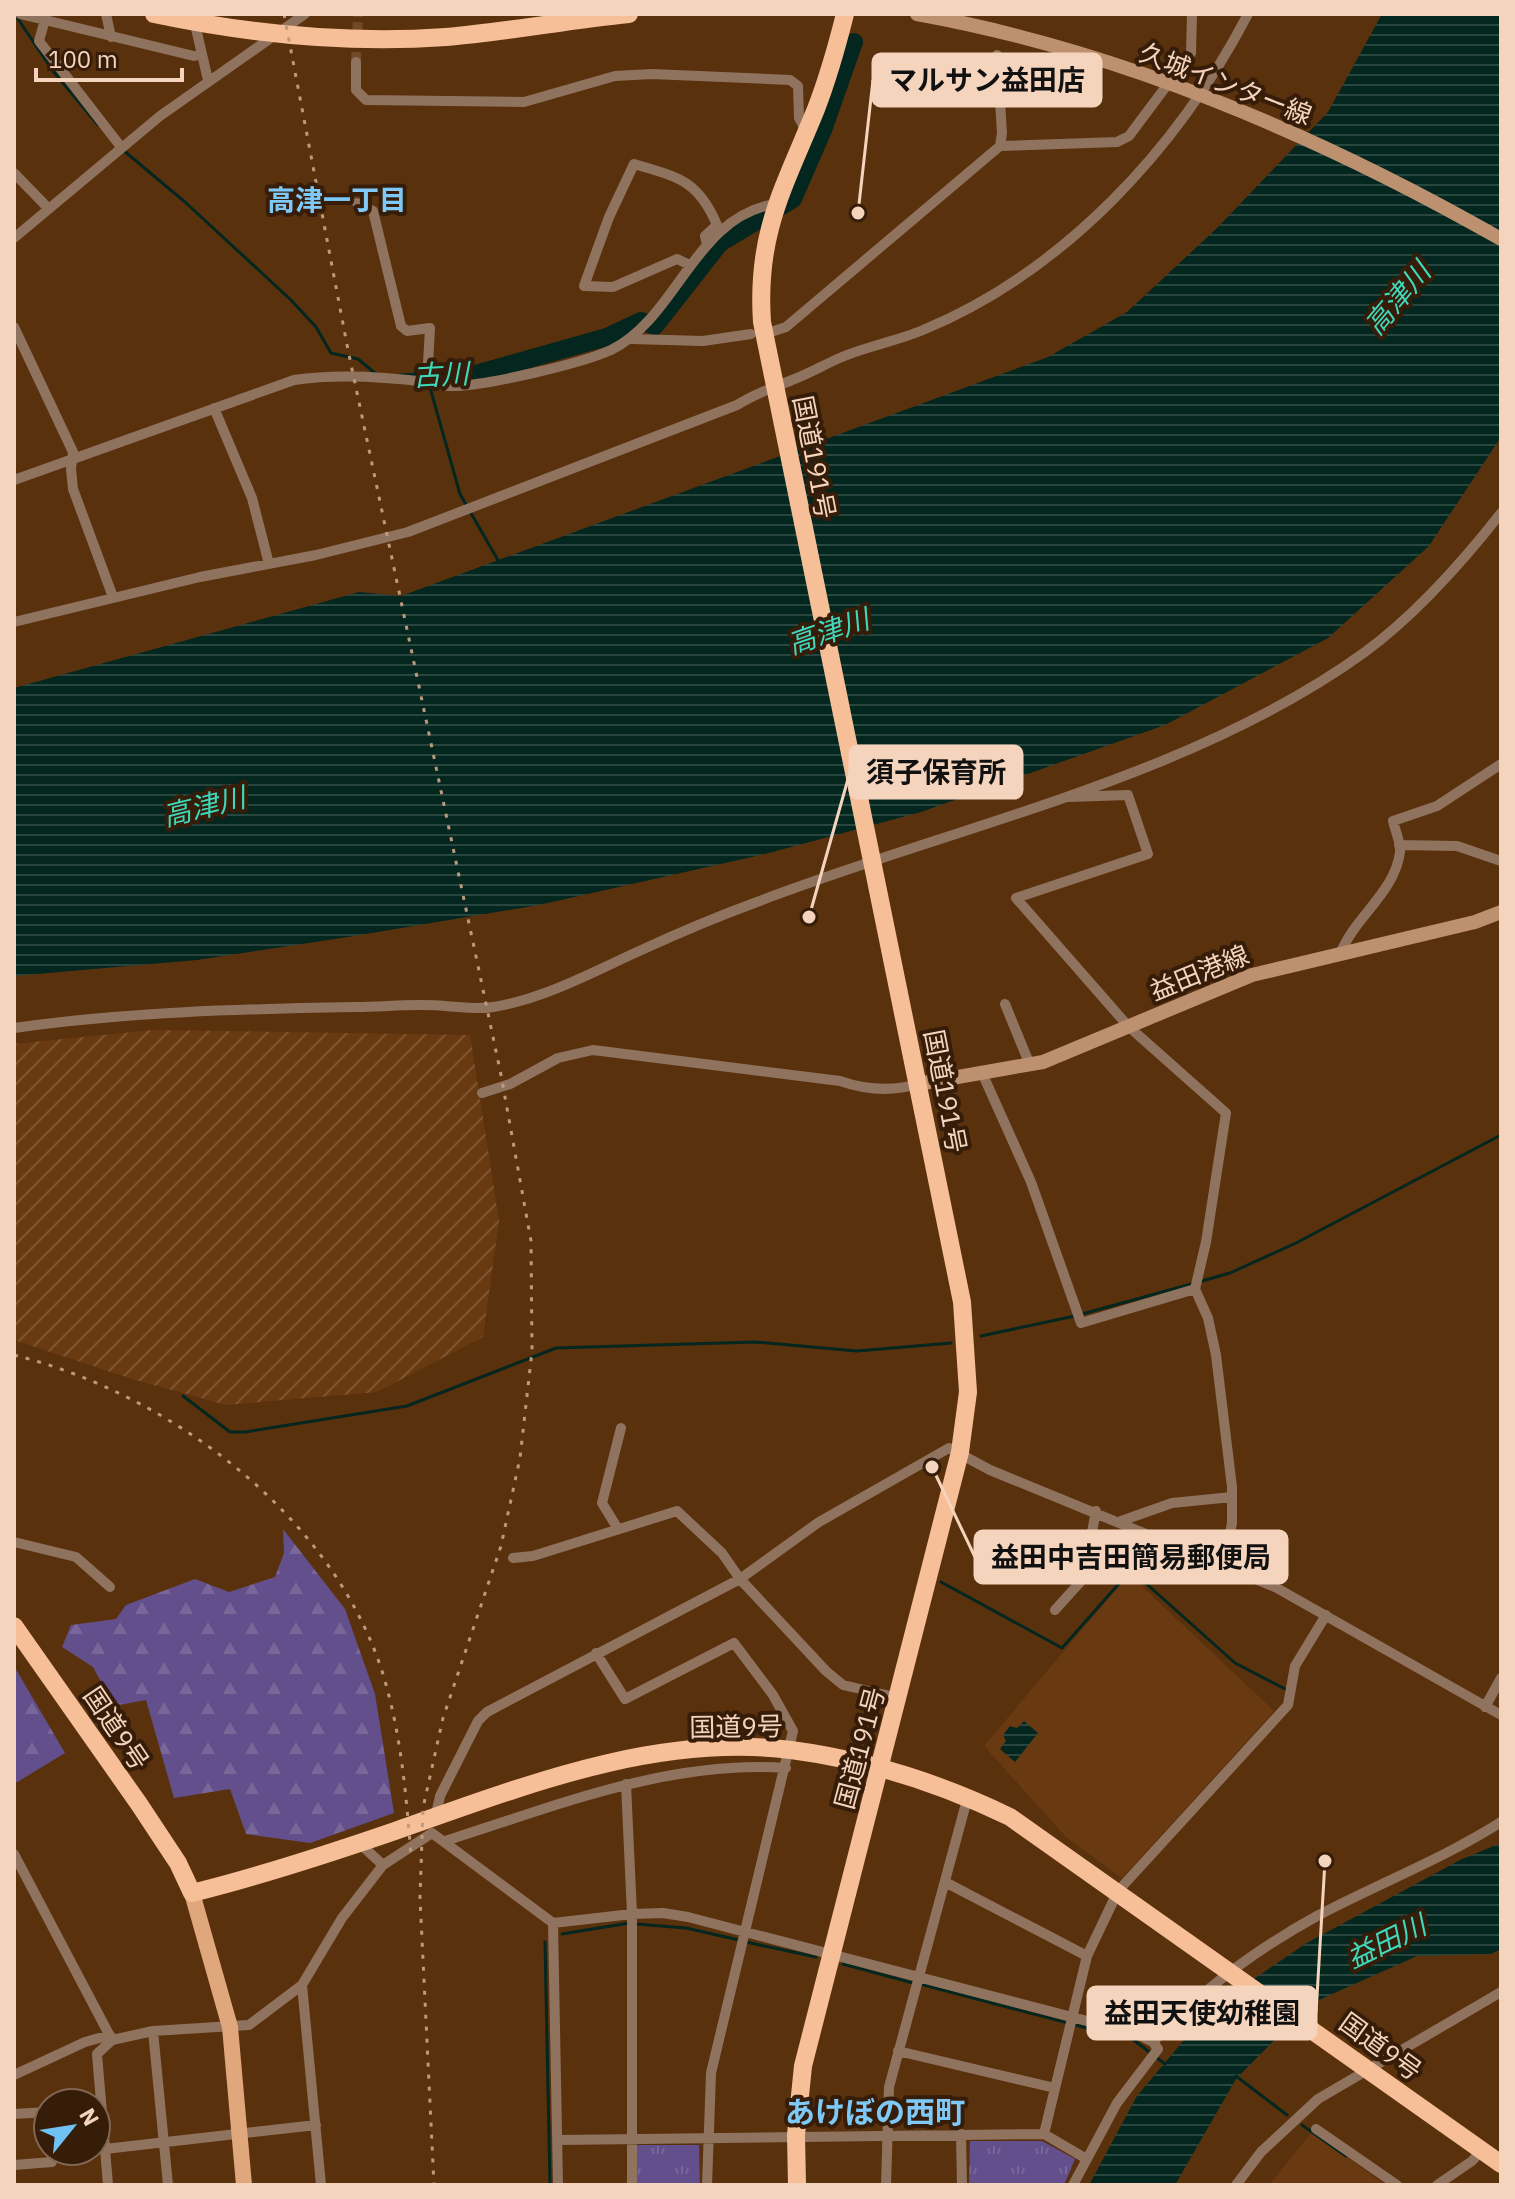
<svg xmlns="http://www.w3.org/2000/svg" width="1515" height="2199" viewBox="0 0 1515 2199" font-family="'IBM Plex Sans','Noto Sans JP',sans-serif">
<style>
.built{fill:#693a11}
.industrial{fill:url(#industrial-furrows)}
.forest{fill:url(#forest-firs)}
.park{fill:url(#park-tufts)}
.water{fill:url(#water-rules)}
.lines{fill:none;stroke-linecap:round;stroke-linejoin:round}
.stream{stroke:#03261f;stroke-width:3}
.river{stroke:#03261f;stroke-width:18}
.street-tunnel{stroke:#714927;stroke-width:10;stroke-dasharray:10 5;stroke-linecap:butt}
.street{stroke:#90735f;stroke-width:10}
.secondary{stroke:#bd9170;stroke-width:14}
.primary{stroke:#e0a77d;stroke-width:16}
.highway{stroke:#f6bf97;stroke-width:18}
.rail{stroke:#bd997d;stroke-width:3;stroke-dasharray:4 8;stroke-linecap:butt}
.labels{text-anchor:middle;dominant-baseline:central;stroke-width:8;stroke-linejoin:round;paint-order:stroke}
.street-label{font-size:26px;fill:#f5d4bd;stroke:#351d0a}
.neighbourhood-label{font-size:28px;font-weight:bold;fill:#7ec9f8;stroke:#351d0a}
.water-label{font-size:28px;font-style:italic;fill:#3ed9bd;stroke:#351d0a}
.quarter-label{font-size:30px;font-weight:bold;fill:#7ec9f8;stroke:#351d0a}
.leader{fill:none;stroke:#f5d4bd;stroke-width:3}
.callout-dot{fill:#f5d4bd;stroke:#351d0a;stroke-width:3}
.callout{fill:#f5d4bd;stroke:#f5d4bd;stroke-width:3}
.callout-label{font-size:28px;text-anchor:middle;font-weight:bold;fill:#111}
</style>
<defs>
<pattern id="industrial-furrows" width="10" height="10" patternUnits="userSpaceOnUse" patternTransform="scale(2)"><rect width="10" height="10" fill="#693a11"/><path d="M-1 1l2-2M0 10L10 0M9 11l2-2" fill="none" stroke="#7f5632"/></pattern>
<pattern id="forest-firs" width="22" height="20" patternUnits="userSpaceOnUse" patternTransform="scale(2)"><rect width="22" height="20" fill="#624f8b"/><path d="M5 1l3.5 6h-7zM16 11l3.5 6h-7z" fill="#796799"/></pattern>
<pattern id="park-tufts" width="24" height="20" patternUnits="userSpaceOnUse" patternTransform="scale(2)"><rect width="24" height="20" fill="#624f8b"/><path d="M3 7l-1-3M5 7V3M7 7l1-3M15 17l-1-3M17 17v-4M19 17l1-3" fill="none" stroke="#796799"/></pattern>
<pattern id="water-rules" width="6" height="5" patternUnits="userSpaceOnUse" patternTransform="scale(2)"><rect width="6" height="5" fill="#03261f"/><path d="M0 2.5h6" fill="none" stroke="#28453e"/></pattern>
</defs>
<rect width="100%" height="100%" fill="#5a310d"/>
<path class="built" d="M 1129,1574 L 1274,1711 L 1122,1878 L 1066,1837 L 984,1746 Z
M 1312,2132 L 1385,2185 L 1269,2185 Z"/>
<path class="industrial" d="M 153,1030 L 470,1035 L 499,1221 L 483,1337 L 377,1392 L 226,1405 L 132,1379 L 14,1340 L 14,1044 Z"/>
<path class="forest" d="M 283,1529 L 345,1609 L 375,1694 L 394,1813 L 310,1843 L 246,1834 L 230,1789 L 174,1798 L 146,1700 L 114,1706 L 93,1667 L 62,1647 L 71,1625 L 116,1619 L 126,1605 L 195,1579 L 229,1592 L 275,1577 L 284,1553 Z
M 14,1666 L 65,1753 L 14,1784 Z"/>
<path class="park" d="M 970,2141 L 1042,2141 L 1075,2159 L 1064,2185 L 969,2185 Z
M 634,2145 L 699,2145 L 700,2185 L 634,2185 Z"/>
<path class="water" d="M 1382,14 L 1501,14 L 1501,437 L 1429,546 L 1328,638 L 1165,725 L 921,812 L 769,853 L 539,905 L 348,937 L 197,960 L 14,976 L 14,688 L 359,592 L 401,596 L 1048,357 L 1127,312 L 1217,228 L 1328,112 Z
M 1024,1721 L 1038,1733 L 1015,1762 L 1000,1749 L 1006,1741 L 1003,1735 L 1010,1726 L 1017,1728 Z
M 1501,1843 L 1501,1949 L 1491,1954 L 1417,1956 L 1310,2004 L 1236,2079 L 1175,2185 L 1089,2185 L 1137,2096 L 1210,2009 L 1305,1944 L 1460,1860 Z"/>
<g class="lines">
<path class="stream" d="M 16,16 L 53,71 L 98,125
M 123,150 L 185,202 L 291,300 L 316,327 L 331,353 L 358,359 L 376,374
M 400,375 L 424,374
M 429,384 L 460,494 L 499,562
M 1202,1281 L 1230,1273 L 1296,1243 L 1501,1135
M 1082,1314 L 1195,1283
M 981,1336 L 1075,1316
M 183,1396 L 230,1432 L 245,1432 L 407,1406 L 556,1348 L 755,1342 L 857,1351 L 951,1343
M 941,1582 L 1062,1648 L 1131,1570 L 1235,1663 L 1287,1690
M 636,1924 L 686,1928 L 739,1940
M 562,1934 L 629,1923
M 545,1942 L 550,2185
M 746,1942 L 816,1957
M 843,1964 L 913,1983
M 920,1984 L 1068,2023
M 1075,2025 L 1131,2038 L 1165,2064
M 1236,2076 L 1287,2115
M 1302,2125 L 1346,2156"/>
<path class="river" d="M 423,373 L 472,375 L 607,337 L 641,321 L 655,326 L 720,243 L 793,199 L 823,130 L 854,42"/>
<path class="street-tunnel" d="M 356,62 L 358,14"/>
<path class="street" d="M 20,14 L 194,56 L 201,54
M 106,14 L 111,37
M 46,16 L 39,41 L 121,147
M 194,20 L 208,80
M 356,62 L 356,90 L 366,100 L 524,102 L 615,76 L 652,74 L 790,80 L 798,86 L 799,118 L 806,131
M 1000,146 L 1117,142 L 1129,136 L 1191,53 L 1192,14
M 14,173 L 49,209
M 357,203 L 373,211 L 401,326 L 407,331 L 430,328 L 427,382
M 14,238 L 160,116 L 305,14
M 690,265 L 677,259 L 613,287 L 584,286 L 609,217 L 634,164 C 678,177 698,180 717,225 L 705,236 L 707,244
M 14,327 L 73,452 L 71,469 L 73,489 L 113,597
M 774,331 L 786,327 L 1000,146 L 1002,133 L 997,55
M 632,339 L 703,341 L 751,334
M 214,408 L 252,498 L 269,564
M 14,480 L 294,380 C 334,374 387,377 427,382 C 435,383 443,386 451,386 C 485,386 580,364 611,350 C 677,318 695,216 775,204
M 14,622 L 200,577 L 316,555 L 408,532 L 737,405 C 756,393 772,388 792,380 C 809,374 825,364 842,357 C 868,346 897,341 923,330 C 1065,271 1178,148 1248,14
M 1068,797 L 1128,795 L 1148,854 L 1016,898 L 1128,1026 L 1226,1113 L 1206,1242 L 1195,1289 L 1208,1318 L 1216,1355 L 1232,1487 L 1232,1523 L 1224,1564
M 1399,845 L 1457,846 L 1501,861
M 1341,952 C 1355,917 1395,892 1400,852 C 1401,843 1395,830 1393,821 L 1437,806 L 1501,764
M 1005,1004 L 1030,1065
M 14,1028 C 126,1012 242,1009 355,1007 C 385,1007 415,1003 445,1006 C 462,1007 475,1010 493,1007 C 543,999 591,973 637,952 C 676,934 716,917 757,902 C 955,826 1191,778 1365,652 C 1414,616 1464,560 1501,513
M 983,1075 L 1031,1182 L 1081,1323 L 1195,1289
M 482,1093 L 510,1084 L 558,1058 L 593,1050 L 840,1081 C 866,1090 891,1092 918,1084
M 1121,1521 L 1172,1503 L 1232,1497
M 618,1529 L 602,1503 L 621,1428
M 1046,1535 L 1058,1553 L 1083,1579
M 14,1542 L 76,1557 L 110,1587
M 513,1558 L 533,1556 L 677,1511 L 722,1553 L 740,1579 L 826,1671 L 843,1685 L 899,1698
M 1055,1610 L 1083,1579 L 1096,1511
M 596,1653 L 625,1699 L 734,1643 L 773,1695 L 793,1731 L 711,2073 L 707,2185
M 1485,1707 L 1501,1678
M 626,1784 L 632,1914 L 632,2185
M 435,1819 L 440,1796 L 478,1721 L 487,1712 L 740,1579 L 819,1522 L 949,1448 L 990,1470 L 1275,1587 L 1501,1715
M 445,1841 C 556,1806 667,1760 786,1768
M 359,1843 L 383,1865
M 14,1854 L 112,2040
M 945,1882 L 1087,1956
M 553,1923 L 558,2185
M 302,1985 L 321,2185
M 153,2031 L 168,2185
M 1153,2042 C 1199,1992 1257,1949 1317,1916 C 1377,1884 1443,1859 1501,1822
M 898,2051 L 1055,2088
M 14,2075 L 85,2042 L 110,2035
M 14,2114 L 48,2112
M 1316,2129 L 1397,2185
M 961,2134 L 962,2185
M 1044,2134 L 1087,1956 L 1118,1891 L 1288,1705 L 1295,1666 L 1326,1615
M 558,2140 L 1044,2134 L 1085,2158
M 105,2149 L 316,2125
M 14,2165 L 52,2162 L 51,2151
M 108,2185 L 97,2054 L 112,2040 L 153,2031 L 249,2025 L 302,1985 L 342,1918 L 383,1865 L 432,1833 L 553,1923 L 632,1914 L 663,1913 L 688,1917 L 1137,2034 L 1153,2042 L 1158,2049 L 1117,2103 L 1073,2185
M 886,2185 L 889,2087 L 968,1796
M 1236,2185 L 1261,2152 L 1318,2099 L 1501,1992
M 1437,2185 L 1472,2161 L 1482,2150"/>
<path class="secondary" d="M 917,14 C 1122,51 1320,136 1501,239
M 918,1084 L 1043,1062 L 1252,975 L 1475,922 L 1501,912"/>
<path class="primary" d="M 192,1893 L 230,2027 L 244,2185"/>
<path class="highway" d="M 154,14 C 249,34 348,44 446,37 C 507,32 568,20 629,14
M 14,1626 L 139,1804 L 178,1863 L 192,1893 C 261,1876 328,1854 395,1831 C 521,1787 655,1733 791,1750 C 867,1760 942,1784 1010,1817 L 1501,2164
M 797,2185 L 796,2135 L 803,2066 L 960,1452 L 968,1392 L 962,1302 L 762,322 C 756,233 784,188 816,109 C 828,78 837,46 845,14"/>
<path class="rail" d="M 284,14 L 348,350 L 501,1075 L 531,1241 L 532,1351 L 520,1458 L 501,1546 L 443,1718 L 423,1808 L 420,1898 L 434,2185
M 14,1355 C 170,1394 331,1514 382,1671 C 401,1732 406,1793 411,1856"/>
</g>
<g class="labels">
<g class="street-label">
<text transform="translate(1226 83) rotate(21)">久城インター線</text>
<text transform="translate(815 457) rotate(79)">国道191号</text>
<text transform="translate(1199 972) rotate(-22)">益田港線</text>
<text transform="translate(946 1091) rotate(79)">国道191号</text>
<text transform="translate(736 1726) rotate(-1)">国道9号</text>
<text transform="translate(117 1728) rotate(56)">国道9号</text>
<text transform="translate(859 1748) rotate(-75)">国道191号</text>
<text transform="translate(1381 2046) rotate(36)">国道9号</text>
</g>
<g class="neighbourhood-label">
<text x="337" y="199">高津一丁目</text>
</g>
<g class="water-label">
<text transform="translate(1397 298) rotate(-50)">高津川</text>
<text transform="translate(441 374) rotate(-3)">古川</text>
<text transform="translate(828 631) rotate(-19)">高津川</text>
<text transform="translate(204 806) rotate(-14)">高津川</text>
<text transform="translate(1386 1941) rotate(-26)">益田川</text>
</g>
<g class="quarter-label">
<text x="875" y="2111">あけぼの西町</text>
</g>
</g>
<path class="leader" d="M858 213L873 80M809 917L850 772M932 1467L975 1557M1325 1861L1316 2013"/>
<g class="callout-dot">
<circle cx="858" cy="213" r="8"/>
<circle cx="809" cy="917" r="8"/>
<circle cx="932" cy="1467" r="8"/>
<circle cx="1325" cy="1861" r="8"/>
</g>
<g class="callout">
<rect x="873" y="54" width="228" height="52" rx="8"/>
<rect x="850" y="746" width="172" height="52" rx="8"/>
<rect x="975" y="1531" width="312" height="52" rx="8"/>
<rect x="1088" y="1987" width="228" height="52" rx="8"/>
</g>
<g class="callout-label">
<text x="987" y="90">マルサン益田店</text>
<text x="936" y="782">須子保育所</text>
<text x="1131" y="1567">益田中吉田簡易郵便局</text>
<text x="1202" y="2023">益田天使幼稚園</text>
</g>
<rect width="1515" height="2199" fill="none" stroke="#f5d4bd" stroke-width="32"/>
<g transform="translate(72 2127) rotate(60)"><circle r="38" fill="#351d0a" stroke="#826652" stroke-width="2"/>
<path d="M0-6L14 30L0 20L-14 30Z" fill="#70c2f4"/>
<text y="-12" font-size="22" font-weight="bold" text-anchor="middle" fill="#f5d4bd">N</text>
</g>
<path d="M36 68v12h146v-12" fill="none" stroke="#f5d4bd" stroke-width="4"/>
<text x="48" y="68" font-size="24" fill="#f5d4bd" stroke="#351d0a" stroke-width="6" paint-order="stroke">100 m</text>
</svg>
